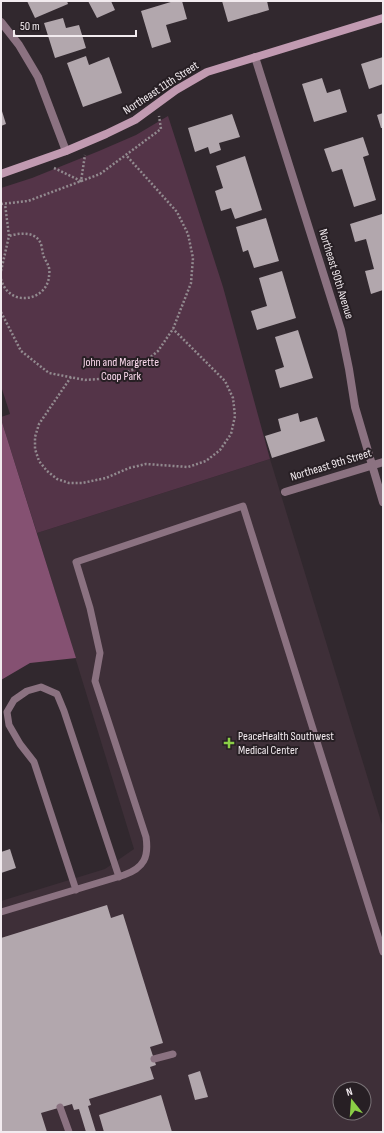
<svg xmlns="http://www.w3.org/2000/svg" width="384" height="1133" viewBox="0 0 384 1133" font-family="'Sofia Sans Condensed',sans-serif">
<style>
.built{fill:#3e2f38;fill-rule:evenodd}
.green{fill:#543448}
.forest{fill:#855172}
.building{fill:#b2a7ad}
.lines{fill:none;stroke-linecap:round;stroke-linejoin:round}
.path{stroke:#928a8f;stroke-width:2.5;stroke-dasharray:2 2;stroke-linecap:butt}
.lane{stroke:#8b7281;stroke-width:7}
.street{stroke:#8b7281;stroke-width:8}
.secondary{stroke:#c19ab1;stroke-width:8}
.poi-dot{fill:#8bce46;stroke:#271f24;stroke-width:1.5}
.labels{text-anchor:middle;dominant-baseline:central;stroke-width:4;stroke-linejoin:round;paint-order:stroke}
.street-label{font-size:12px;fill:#f2ebef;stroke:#271f24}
.park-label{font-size:12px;fill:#fad8ec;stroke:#271f24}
.poi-label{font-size:12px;fill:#f2ebef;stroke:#271f24;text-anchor:start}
</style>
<rect width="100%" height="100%" fill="#31282e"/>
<path class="built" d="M 270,459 L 383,828 L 383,1132 L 1,1132 L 1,901 L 105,869 L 134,849 L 37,533 ZM 340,1089 L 364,1089 L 364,1113 L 340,1113 Z"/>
<path class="green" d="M 168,116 L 223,287 L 270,459 L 37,533 L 1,419 L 1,417 L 10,414 L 1,386 L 1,188 L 32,178 L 99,151 L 136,135 Z"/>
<path class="forest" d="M 1,419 L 76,658 L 30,663 L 1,680 Z"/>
<path class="building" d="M 27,1 L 67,1 L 68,4 L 35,18 Z
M 88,1 L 111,1 L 115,10 L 97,18 Z
M 174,1 L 182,1 L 187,19 L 166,25 L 171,42 L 152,48 L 141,11 Z
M 222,1 L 267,1 L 269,10 L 228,22 Z
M 63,18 L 66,28 L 79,25 L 86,48 L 55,58 L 44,23 Z
M 86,56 L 89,65 L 109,57 L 122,93 L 83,107 L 67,63 Z
M 383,57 L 383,84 L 369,89 L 361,64 Z
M 322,78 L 327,93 L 340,89 L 347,112 L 314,122 L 302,84 Z
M 1,108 L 6,124 L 1,126 Z
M 383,113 L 383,128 L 381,128 L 377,115 Z
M 232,114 L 240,137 L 219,143 L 221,150 L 210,154 L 208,147 L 195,152 L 188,128 Z
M 363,137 L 369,155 L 363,157 L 376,200 L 354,207 L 342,169 L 332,172 L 324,149 Z
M 245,156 L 262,210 L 235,219 L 231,208 L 221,211 L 215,191 L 223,188 L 216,166 Z
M 382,214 L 383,217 L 383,290 L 371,294 L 365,271 L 374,269 L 366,239 L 355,242 L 350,224 Z
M 266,218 L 279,261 L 254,268 L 248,250 L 243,252 L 236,227 Z
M 282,271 L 296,318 L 257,330 L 251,311 L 267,306 L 259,278 Z
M 298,330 L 313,378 L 280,388 L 275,370 L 284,367 L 275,337 Z
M 298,413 L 300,422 L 317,417 L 325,441 L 272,458 L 265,436 L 281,431 L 278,419 Z
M 10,849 L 16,868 L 1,873 L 1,852 Z
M 107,905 L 111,918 L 123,914 L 163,1043 L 150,1047 L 156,1065 L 150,1067 L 154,1079 L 89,1099 L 91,1105 L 88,1106 L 96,1132 L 86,1132 L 79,1109 L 74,1110 L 72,1104 L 41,1113 L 47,1132 L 1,1132 L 1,938 Z
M 200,1071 L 208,1097 L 195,1100 L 188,1075 Z
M 161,1095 L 172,1132 L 104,1132 L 99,1115 Z"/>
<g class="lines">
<path class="path" d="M 54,168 L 81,181 L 85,155
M 1,204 L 28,201 L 100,174 L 161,129 L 159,116
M 1,271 L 9,236 L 5,204
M 1,279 C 3,287 8,294 17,297 C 31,301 47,293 49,277 C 49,275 50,271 49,268 C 48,263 44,259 43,254 C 42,251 42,245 40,242 C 34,231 19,233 9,236
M 1,312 L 21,351 L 49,373 L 85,380 L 112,378 L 137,368 L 158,351 L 173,329 L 191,283 L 193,258 L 188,234 L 177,212 L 126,155
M 71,377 L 39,424 L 35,437 L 35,449 L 39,461 L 47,471 L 57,479 L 69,483 L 82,483 L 106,478 L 129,468 L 146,464 L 188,467 L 206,461 L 220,450 L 231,434 L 235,416 L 233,398 L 225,381 L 173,329"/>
<path class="lane" d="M 76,890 L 34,762 L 20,744 L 9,725 L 7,712 L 14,700 L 27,691 L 41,687 L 57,694 L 64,711 L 119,877
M 1,912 L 124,875 C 144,868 149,857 146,837 L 95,681 L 100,653 L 90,608 L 76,562 L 243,506 L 383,952
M 154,1059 L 173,1054
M 60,1107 L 69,1132"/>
<path class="street" d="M 1,22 L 19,45 L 38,77 L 66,151
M 255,57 L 341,330 L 349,369 L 355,407 L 383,502
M 285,492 L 383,462"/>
<path class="secondary" d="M 1,174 L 66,151 L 106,134 L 135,120 L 176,90 L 207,72 L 383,18"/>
</g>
<path class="poi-dot" d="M227 737h4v4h4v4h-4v4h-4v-4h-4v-4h4z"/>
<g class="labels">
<g class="street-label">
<text transform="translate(161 88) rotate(-33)">Northeast 11th Street</text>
<text transform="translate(336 274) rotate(73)">Northeast 90th Avenue</text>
<text transform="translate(331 465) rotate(-17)">Northeast 9th Street</text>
</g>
<g class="park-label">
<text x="121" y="362">John and Margrette<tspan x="121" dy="14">Coop Park</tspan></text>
</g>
<g class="poi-label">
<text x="238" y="736">PeaceHealth Southwest<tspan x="238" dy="14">Medical Center</tspan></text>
</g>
</g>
<rect width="384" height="1133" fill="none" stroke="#f2ebef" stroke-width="4"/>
<g transform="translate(352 1101) rotate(343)"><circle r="19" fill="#271f24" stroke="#787175"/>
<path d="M0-3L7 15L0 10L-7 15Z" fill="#8bce46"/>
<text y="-6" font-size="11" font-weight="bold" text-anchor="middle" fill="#f2ebef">N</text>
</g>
<path d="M14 30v6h122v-6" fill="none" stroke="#f2ebef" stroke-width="2"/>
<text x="20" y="30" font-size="12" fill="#f2ebef" stroke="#271f24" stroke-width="3" paint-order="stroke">50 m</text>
</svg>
